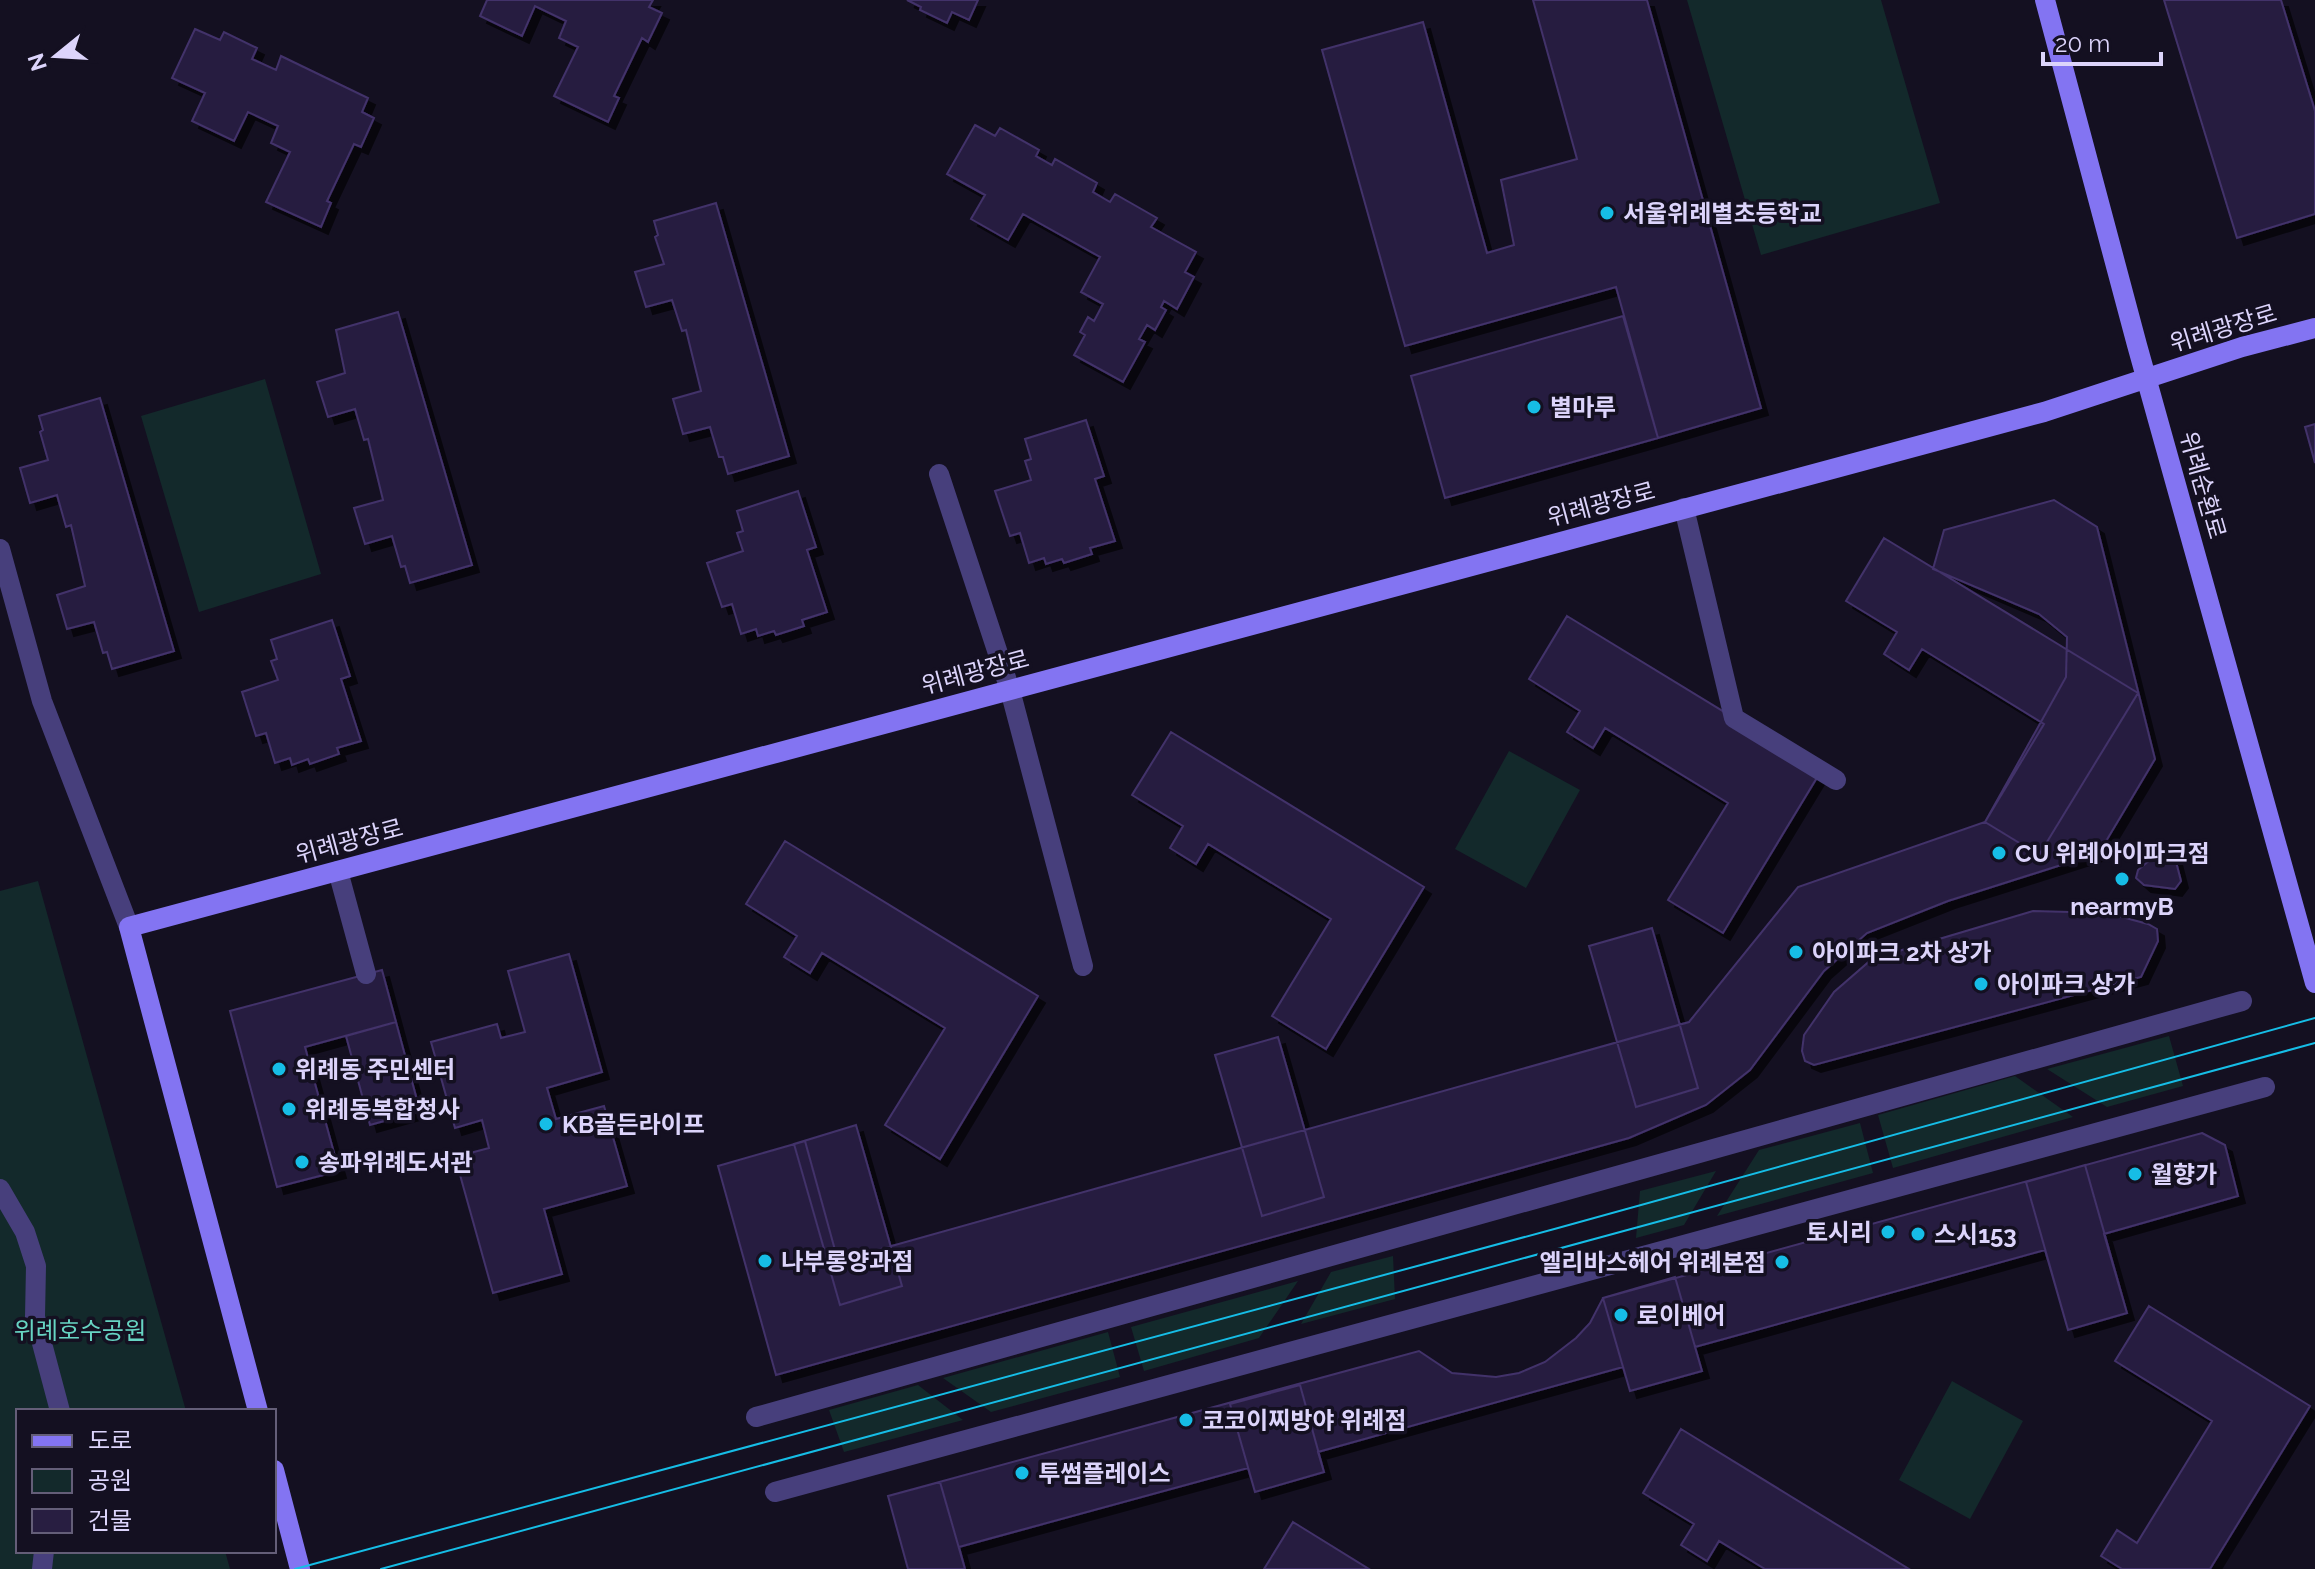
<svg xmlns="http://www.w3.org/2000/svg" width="2315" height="1569" viewBox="0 0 2315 1569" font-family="Raleway,'Noto Sans KR',sans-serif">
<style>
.green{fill:#13292b}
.building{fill:#281e41;stroke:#42326a;stroke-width:2;filter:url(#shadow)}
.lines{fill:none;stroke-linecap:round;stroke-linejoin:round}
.lane{stroke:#473f7c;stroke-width:20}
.street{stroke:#473f7c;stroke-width:20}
.secondary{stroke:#8374f2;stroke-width:20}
.tram{stroke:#16bde6;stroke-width:2}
.poi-dot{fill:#16bde6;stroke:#141021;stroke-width:3}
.labels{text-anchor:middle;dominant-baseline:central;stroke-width:7;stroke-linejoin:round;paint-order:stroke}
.poi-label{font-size:24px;font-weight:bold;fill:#dcd4fb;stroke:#141021;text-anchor:start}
.street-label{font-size:24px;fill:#dcd4fb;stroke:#141021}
.park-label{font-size:24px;fill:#67d4c3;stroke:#141021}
</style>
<defs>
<filter id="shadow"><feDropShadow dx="7" dy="7" stdDeviation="0" flood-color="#0009"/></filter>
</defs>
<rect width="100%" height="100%" fill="#141021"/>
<path class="green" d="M 1687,0 L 1881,0 L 1940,203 L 1761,255 Z
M 265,379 L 321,574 L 199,612 L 141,416 Z
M 1509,751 L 1580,790 L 1526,888 L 1455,849 Z
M 38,881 L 186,1411 L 18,1411 L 18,1551 L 225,1551 L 230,1569 L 0,1569 L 0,891 Z
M 2169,1036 L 2183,1086 L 2107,1107 L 2047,1069 Z
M 2015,1076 L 2073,1117 L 1893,1168 L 1878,1115 Z
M 1860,1123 L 1873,1173 L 1717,1216 L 1759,1150 Z
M 1716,1171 L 1684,1225 L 1636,1238 L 1640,1191 Z
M 1393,1256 L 1395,1299 L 1301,1324 L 1331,1272 Z
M 1298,1281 L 1259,1338 L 1144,1371 L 1131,1327 Z
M 1108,1332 L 1120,1377 L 991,1412 L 943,1378 Z
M 1952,1381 L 2023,1421 L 1970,1519 L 1899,1480 Z
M 918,1385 L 963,1420 L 844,1452 L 829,1410 Z"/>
<path class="building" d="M 487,0 L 653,0 L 649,7 L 662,13 L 648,42 L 642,38 L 614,96 L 619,98 L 608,122 L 554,96 L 578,47 L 559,38 L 566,21 L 535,6 L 522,36 L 480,16 Z
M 907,0 L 978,0 L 969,20 L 952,12 L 947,23 L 920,10 L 921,7 Z
M 1533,0 L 1647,0 L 1761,408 L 1658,438 L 1616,287 L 1405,346 L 1322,50 L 1423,22 L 1487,253 L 1514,245 L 1501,180 L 1577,159 Z
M 2164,0 L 2281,0 L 2315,111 L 2315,214 L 2237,238 Z
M 195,29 L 220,40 L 224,32 L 257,48 L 252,59 L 276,70 L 281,56 L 368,98 L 362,112 L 374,118 L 361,147 L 354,144 L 327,201 L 331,203 L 321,227 L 266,202 L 290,152 L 271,143 L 278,126 L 248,112 L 234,141 L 192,121 L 205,93 L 172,78 Z
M 975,125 L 995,136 L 1000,128 L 1039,150 L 1036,156 L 1052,165 L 1055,159 L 1097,183 L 1093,192 L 1110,202 L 1115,194 L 1157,218 L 1151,227 L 1196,252 L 1185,272 L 1194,277 L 1177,309 L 1164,301 L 1161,307 L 1166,310 L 1155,330 L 1147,325 L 1139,339 L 1145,342 L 1123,382 L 1074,355 L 1085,335 L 1080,332 L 1088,317 L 1094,321 L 1103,304 L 1081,292 L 1100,257 L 1023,214 L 1008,240 L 971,219 L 985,195 L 947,174 Z
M 716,203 L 789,456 L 728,474 L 723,457 L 719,457 L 710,427 L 683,434 L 673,399 L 701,391 L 686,330 L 682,331 L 672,300 L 646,307 L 635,272 L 664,264 L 655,237 L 658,235 L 654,221 Z
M 398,312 L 472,565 L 410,583 L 405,566 L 401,567 L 392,536 L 365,544 L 354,508 L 383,500 L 368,439 L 364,440 L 355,409 L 328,417 L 317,382 L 345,373 L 336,330 Z
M 1623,316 L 1658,438 L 1445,498 L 1411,376 Z
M 100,398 L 174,651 L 112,669 L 107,652 L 103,653 L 94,622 L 67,629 L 57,595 L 85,586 L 71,525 L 66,527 L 57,495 L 30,503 L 20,468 L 48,460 L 40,432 L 43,430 L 39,416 Z
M 1086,420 L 1104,476 L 1095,479 L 1115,541 L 1090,548 L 1092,554 L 1064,563 L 1062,559 L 1046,564 L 1044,558 L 1029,563 L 1020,533 L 1010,536 L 995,491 L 1031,480 L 1025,461 L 1031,459 L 1025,439 Z
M 2315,424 L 2315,463 L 2305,427 Z
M 798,491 L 816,547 L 807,550 L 827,612 L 802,620 L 804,626 L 776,635 L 774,631 L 758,636 L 756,629 L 741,634 L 732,604 L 722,607 L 707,563 L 743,551 L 737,533 L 743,531 L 737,511 Z
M 2054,500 L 2097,527 L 2155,759 L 2099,853 L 1948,901 L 1867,933 L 1824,971 L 1750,1070 L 1706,1105 L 1629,1138 L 776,1375 L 718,1166 L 805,1141 L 838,1261 L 1689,1022 L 1798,887 L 1985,822 L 2066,677 L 2067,637 L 2039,614 L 1933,569 L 1944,530 Z
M 1884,538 L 2138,693 L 2039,855 L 1985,822 L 2044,724 L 1922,649 L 1909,670 L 1884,654 L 1897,632 L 1846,601 Z
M 1567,616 L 1821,771 L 1723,933 L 1668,900 L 1728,803 L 1605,728 L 1593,748 L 1567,732 L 1580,711 L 1529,679 Z
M 332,620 L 350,676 L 341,679 L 361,741 L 337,748 L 339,754 L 310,764 L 308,759 L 292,765 L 290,758 L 275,763 L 266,733 L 256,736 L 242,692 L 278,680 L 271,661 L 277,659 L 271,640 Z
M 1171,732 L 1424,887 L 1326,1049 L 1272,1016 L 1331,919 L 1208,844 L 1196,864 L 1170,848 L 1183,826 L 1132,795 Z
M 785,841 L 1038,996 L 940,1159 L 885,1125 L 945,1028 L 822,953 L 810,973 L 784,957 L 797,936 L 746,904 Z
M 2164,848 L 2174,854 L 2181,881 L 2175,889 L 2144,885 L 2136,878 L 2138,870 Z
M 2033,911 L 2107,913 L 2148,924 L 2157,929 L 2158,941 L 2141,977 L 1814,1065 L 1805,1061 L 1802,1051 L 1804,1035 L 1834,992 L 1872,959 Z
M 1652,928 L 1698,1088 L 1636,1107 L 1589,946 Z
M 569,954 L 602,1072 L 547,1088 L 556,1119 L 604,1106 L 627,1186 L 544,1209 L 562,1274 L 493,1293 L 455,1157 L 489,1148 L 482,1120 L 455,1128 L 431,1042 L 497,1024 L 501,1038 L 525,1032 L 508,971 Z
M 382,970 L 396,1022 L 305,1047 L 339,1171 L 277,1187 L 230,1011 Z
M 396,1022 L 420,1111 L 370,1125 L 346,1036 Z
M 1278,1037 L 1324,1197 L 1262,1216 L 1215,1055 Z
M 856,1125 L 902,1286 L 840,1305 L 794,1144 Z
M 2202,1133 L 2225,1145 L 2238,1196 L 2104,1234 L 2127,1313 L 2068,1330 L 2045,1250 L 1695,1347 L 1702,1371 L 1630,1391 L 1623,1367 L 1318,1452 L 1324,1472 L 1255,1492 L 1248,1468 L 959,1547 L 965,1569 L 908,1569 L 888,1496 L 1419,1351 L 1452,1373 L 1496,1377 L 1519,1373 L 1545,1362 L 1576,1338 L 1590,1323 L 1603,1298 Z
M 2085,1165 L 2127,1313 L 2068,1330 L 2026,1182 Z
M 1675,1277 L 1702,1371 L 1630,1391 L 1603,1298 Z
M 2149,1306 L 2310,1406 L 2210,1569 L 2122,1569 L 2101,1556 L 2117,1530 L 2137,1543 L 2212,1421 L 2115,1361 Z
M 1300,1385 L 1324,1472 L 1255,1492 L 1230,1404 Z
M 1681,1429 L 1909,1569 L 1765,1569 L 1719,1541 L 1707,1561 L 1681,1545 L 1694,1524 L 1643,1493 Z
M 940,1482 L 965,1569 L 908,1569 L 888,1496 Z
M 1293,1522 L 1369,1569 L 1264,1569 Z"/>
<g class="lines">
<path class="lane" d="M 939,474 L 1010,690 L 1083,966
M 1684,508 L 1734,718 L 1836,780
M 0,549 L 42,701 L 129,927
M 338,871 L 366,974"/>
<path class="street" d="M 0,1189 L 25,1232 L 36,1266 L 35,1317 L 60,1411
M 756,1417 L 2242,1001
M 775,1492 L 2265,1087
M 42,1569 L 44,1551"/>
<path class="secondary" d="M 2045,0 L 2137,345 L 2315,983
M 258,1411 L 129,927 L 2044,412 L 2242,347 L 2315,328
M 274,1470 L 300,1569"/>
<path class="tram" d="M 295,1569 L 1558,1228 L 2315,1018
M 381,1569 L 2315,1043"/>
</g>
<g class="poi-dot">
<circle cx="1607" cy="213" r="8"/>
<circle cx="1534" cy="407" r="8"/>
<circle cx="1999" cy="853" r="8"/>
<circle cx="2122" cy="879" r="8"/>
<circle cx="1796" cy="952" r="8"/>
<circle cx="1981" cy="984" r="8"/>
<circle cx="279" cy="1069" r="8"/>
<circle cx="289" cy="1109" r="8"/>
<circle cx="546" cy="1124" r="8"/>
<circle cx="302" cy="1162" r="8"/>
<circle cx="2135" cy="1174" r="8"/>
<circle cx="1888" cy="1232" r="8"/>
<circle cx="1918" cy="1234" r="8"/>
<circle cx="765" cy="1261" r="8"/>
<circle cx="1782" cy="1262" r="8"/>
<circle cx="1621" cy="1315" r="8"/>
<circle cx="1186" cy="1420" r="8"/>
<circle cx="1022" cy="1473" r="8"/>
</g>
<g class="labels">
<g class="poi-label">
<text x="1623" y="213">서울위례별초등학교</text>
<text x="1550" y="407">별마루</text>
<text x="2015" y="853">CU 위례아이파크점</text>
<text x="2122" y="906" text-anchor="middle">nearmyB</text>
<text x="1812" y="952">아이파크 2차 상가</text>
<text x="1997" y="984">아이파크 상가</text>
<text x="295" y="1069">위례동 주민센터</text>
<text x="305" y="1109">위례동복합청사</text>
<text x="562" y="1124">KB골든라이프</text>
<text x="318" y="1162">송파위례도서관</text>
<text x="2151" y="1174">월향가</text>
<text x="1872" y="1232" text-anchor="end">토시리</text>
<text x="1934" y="1234">스시153</text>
<text x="781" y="1261">나부롱양과점</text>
<text x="1766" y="1262" text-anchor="end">엘리바스헤어 위례본점</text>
<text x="1637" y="1315">로이베어</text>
<text x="1202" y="1420">코코이찌방야 위례점</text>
<text x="1038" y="1473">투썸플레이스</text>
</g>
<g class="street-label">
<text transform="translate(2223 328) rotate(-17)">위례광장로</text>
<text transform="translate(2203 485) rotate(74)">위례순환로</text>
<text transform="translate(1601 504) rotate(-15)">위례광장로</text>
<text transform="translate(975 672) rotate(-15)">위례광장로</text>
<text transform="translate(349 841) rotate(-15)">위례광장로</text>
</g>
<g class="park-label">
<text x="80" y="1330">위례호수공원</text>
</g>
</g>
<rect x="16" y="1409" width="260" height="144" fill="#141021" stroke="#645e78" stroke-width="2"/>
<rect x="32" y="1435" width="40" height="12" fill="#8374f2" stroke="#645e78" stroke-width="2"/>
<text x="88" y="1449" font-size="24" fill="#dcd4fb">도로</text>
<rect x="32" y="1469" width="40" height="24" fill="#13292b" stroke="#645e78" stroke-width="2"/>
<text x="88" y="1489" font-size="24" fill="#dcd4fb">공원</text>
<rect x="32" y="1509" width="40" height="24" fill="#281e41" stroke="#645e78" stroke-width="2"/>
<text x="88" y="1529" font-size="24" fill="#dcd4fb">건물</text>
<g transform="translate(56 56) rotate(252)" stroke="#141021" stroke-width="6" paint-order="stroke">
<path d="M0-6L14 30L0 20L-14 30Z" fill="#dcd4fb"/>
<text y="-12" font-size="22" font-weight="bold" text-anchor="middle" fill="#dcd4fb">N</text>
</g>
<path d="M2043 52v12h118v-12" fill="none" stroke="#dcd4fb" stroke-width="4"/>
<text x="2055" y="52" font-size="24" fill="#dcd4fb" stroke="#141021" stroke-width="6" paint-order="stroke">20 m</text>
</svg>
